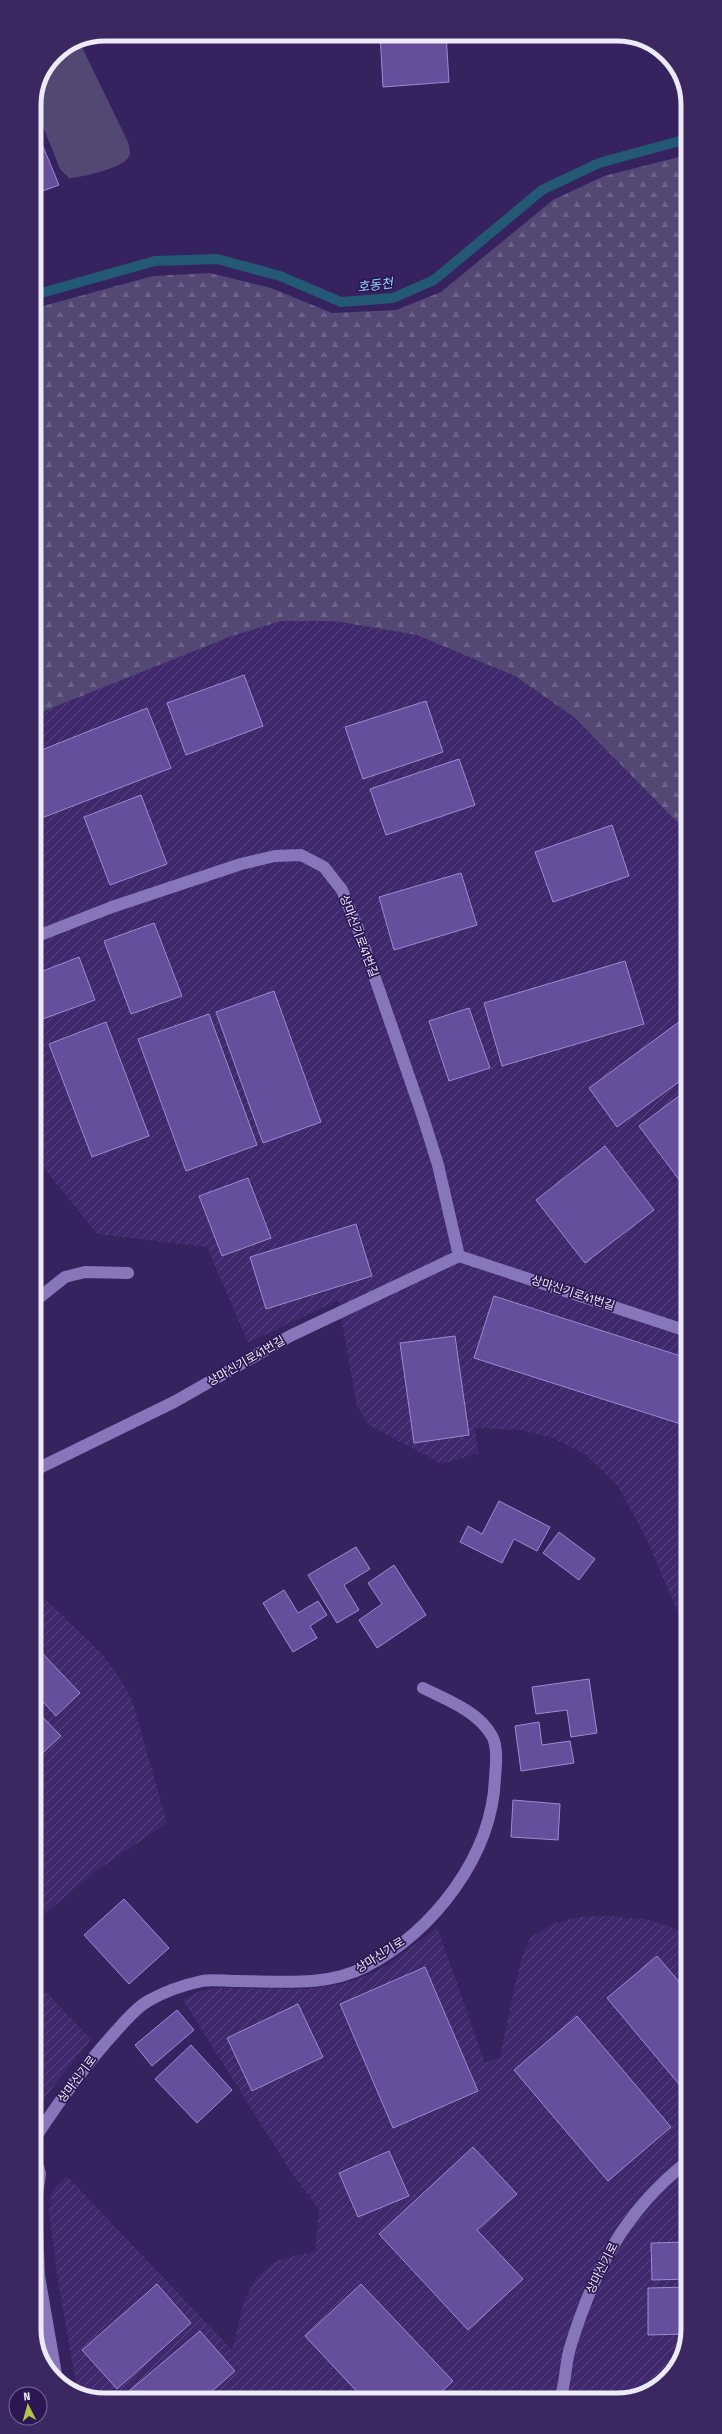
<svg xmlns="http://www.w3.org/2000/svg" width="722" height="2434" viewBox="0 0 722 2434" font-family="'Fira Sans Condensed','Noto Sans KR',sans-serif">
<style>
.industrial{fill:url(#industrial-furrows)}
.forest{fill:url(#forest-firs)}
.garden{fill:#534774}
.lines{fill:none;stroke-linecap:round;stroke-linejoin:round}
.stream{stroke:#245975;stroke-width:10}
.building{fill:#654e9b;stroke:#9d8bd2}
.lane{stroke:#8876bb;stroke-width:12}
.street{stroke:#8876bb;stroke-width:12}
.labels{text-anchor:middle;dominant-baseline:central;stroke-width:3.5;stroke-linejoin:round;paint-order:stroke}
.street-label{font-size:12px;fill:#edeaf9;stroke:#2d1753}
.water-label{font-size:13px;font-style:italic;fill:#8ed3fc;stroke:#2d1753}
.rim{fill:none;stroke:#edeaf9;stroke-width:5}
</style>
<defs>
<pattern id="industrial-furrows" width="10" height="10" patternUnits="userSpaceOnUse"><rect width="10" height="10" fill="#3f286c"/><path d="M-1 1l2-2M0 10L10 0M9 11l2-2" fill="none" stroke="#5b4782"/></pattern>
<pattern id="forest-firs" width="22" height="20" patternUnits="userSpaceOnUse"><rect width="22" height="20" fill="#534774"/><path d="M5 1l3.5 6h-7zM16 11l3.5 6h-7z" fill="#6c6289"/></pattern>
</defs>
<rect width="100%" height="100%" fill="#36225f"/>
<path class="industrial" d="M 281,621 L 334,621 L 417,635 L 515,676 L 574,717 L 687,832 L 688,1617 L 679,1615 L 649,1544 L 618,1486 L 587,1456 L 554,1438 L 522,1430 L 475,1428 L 478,1453 L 442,1464 L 369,1425 L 357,1406 L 338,1300 L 248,1343 L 207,1247 L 97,1234 L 35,1157 L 34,715 L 232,636 Z
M 35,1589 L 100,1652 L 121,1680 L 132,1700 L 167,1823 L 93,1873 L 35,1922 Z
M 609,1916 L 649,1920 L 688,1933 L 688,2329 L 673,2372 L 631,2399 L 100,2400 L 77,2390 L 57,2274 L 49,2212 L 52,2191 L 67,2176 L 232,2350 L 244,2302 L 256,2278 L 276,2261 L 297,2255 L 315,2252 L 319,2210 L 291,2172 L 183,2000 L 202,1990 L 221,1988 L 306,1989 L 345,1983 L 376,1972 L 403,1954 L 437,1927 L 485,2063 L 500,2057 L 514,1989 L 522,1958 L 530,1938 L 553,1924 L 578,1917 Z
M 35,1981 L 91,2039 L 35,2110 Z"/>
<path class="forest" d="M 687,155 L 687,832 L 574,717 L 515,676 L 417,635 L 334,621 L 281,621 L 232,636 L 34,715 L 34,310 L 43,306 L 153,276 L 210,273 L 271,288 L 332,313 L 396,310 L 441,292 L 553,200 L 604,176 Z"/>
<path class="garden" d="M 78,39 L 127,140 C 129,145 132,153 128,158 C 122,168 80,178 69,178 L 60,169 L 44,129 L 34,123 C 34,79 41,64 78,39 Z"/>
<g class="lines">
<path class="stream" d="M 34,295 L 155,261 L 217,259 L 280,276 L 341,302 L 393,298 L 434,280 L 542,190 L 599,163 L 687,139"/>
</g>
<path class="building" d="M 380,34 L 446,34 L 449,82 L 383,87 Z
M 37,132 L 59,185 L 40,192 L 34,177 L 34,133 Z
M 244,675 L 263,726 L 186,755 L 167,703 Z
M 426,701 L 443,752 L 363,779 L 345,727 Z
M 147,708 L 171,768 L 34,821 L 34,753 Z
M 459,759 L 475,805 L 386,835 L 370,789 Z
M 141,795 L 167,864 L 110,885 L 84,817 Z
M 612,825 L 629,876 L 553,902 L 535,852 Z
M 461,873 L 477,925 L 394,950 L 379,897 Z
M 154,923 L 182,996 L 131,1014 L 104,941 Z
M 79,957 L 95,1000 L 40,1020 L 35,1005 L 35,974 Z
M 625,961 L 644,1024 L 502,1066 L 484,1003 Z
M 274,991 L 321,1122 L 263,1143 L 216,1012 Z
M 469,1008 L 490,1068 L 449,1081 L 429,1021 Z
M 209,1014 L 257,1145 L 186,1171 L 138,1039 Z
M 687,1016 L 687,1076 L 617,1127 L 589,1088 Z
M 106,1022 L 149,1136 L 92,1157 L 49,1044 Z
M 687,1090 L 687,1188 L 686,1189 L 639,1126 Z
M 605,1146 L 654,1210 L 585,1263 L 536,1200 Z
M 248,1178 L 271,1238 L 222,1256 L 199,1196 Z
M 356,1224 L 372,1276 L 266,1309 L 250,1257 Z
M 494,1296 L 687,1358 L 687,1426 L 474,1358 Z
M 455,1336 L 469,1435 L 414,1443 L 400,1343 Z
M 499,1501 L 550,1527 L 537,1551 L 514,1539 L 502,1563 L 460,1542 L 468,1526 L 482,1534 Z
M 559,1532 L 595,1559 L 579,1580 L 543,1553 Z
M 356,1547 L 370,1569 L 344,1585 L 359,1610 L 337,1623 L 308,1575 Z
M 394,1565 L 426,1615 L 377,1648 L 359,1620 L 382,1604 L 368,1583 Z
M 284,1590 L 298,1613 L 318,1601 L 327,1615 L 310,1626 L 317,1638 L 293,1652 L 263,1603 Z
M 43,1654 L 80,1693 L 56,1716 L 35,1693 L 35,1661 Z
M 589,1679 L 597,1733 L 571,1737 L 567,1710 L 536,1714 L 532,1687 Z
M 35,1709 L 61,1736 L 35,1760 Z
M 539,1722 L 542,1745 L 570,1741 L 574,1763 L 521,1771 L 515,1726 Z
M 513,1800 L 560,1804 L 558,1840 L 511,1837 Z
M 124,1899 L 169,1948 L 129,1984 L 84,1935 Z
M 657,1956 L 688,1992 L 688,2095 L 607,1998 Z
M 425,1967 L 478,2091 L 393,2128 L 340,2004 Z
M 298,2004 L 323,2057 L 252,2091 L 227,2038 Z
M 177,2010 L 194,2030 L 152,2066 L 135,2045 Z
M 577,2016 L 671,2127 L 608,2181 L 514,2070 Z
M 191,2045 L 232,2090 L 197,2123 L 155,2079 Z
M 473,2147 L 517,2194 L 477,2230 L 523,2279 L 468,2330 L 379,2234 Z
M 389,2151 L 409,2196 L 358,2217 L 339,2173 Z
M 688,2242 L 688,2279 L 652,2280 L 651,2243 Z
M 157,2284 L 191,2323 L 117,2389 L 82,2350 Z
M 361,2284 L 453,2381 L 434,2399 L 364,2399 L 305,2336 Z
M 688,2287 L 686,2334 L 648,2335 L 648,2288 Z
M 200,2331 L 235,2371 L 202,2400 L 126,2400 L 123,2396 Z"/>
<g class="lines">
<path class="lane" d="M 35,937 L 112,907 L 241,864 L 275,856 L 301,855 L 324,867 L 342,890 L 358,929 L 423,1117 L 438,1165 L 459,1256
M 35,1301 L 65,1277 L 85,1272 L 128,1273
M 35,1470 L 174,1402 L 290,1336 L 459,1256 L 687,1331
M 35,2138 C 60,2100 86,2064 117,2030 C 126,2020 136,2008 148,2001 C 164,1992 183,1985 202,1981 C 212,1979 225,1981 236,1981 C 279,1981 327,1987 365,1967 C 434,1931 492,1856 495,1778 C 496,1765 498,1747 492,1736 C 478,1711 447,1700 423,1688
M 560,2399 C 566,2383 565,2364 570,2348 C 593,2272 624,2211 688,2161"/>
<path class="street" d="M 35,2155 L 40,2174 L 36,2202 L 39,2276 L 57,2380"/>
</g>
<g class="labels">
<g class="street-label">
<text transform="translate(359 936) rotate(69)">상마신기로41번길</text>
<text transform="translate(573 1293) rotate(18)">상마신기로41번길</text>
<text transform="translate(246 1361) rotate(-30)">상마신기로41번길</text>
<text transform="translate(380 1955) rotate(-32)">상마신기로</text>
<text transform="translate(77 2079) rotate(-53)">상마신기로</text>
<text transform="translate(602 2268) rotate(-63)">상마신기로</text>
</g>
<g class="water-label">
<text transform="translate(375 285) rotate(-7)">호동천</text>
</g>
</g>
<path d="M0 0H722V2434H0ZM105 41H617A64 64 0 0 1 681 105V2329A64 64 0 0 1 617 2393H105A64 64 0 0 1 41 2329V105A64 64 0 0 1 105 41Z" fill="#3c2860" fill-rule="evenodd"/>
<path class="rim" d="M105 41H617A64 64 0 0 1 681 105V2329A64 64 0 0 1 617 2393H105A64 64 0 0 1 41 2329V105A64 64 0 0 1 105 41Z"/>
<g transform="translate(28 2406) rotate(354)"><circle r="19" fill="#2d1753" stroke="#7a6b95"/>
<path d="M0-3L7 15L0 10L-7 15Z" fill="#b5c24a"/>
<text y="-6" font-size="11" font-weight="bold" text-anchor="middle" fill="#edeaf9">N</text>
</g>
</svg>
